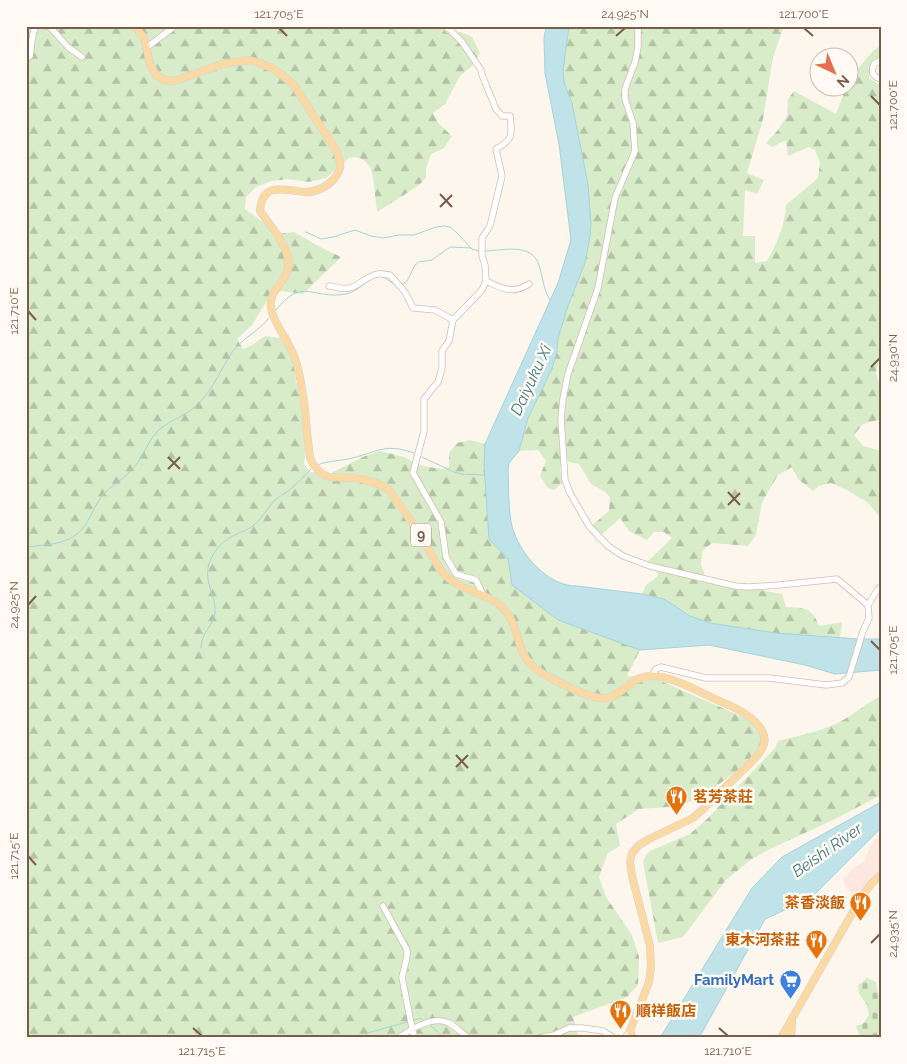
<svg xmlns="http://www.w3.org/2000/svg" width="907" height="1064" viewBox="0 0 907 1064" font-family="Raleway,'Noto Sans TC',sans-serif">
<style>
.commercial{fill:#fde8e0}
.forest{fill:url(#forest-firs)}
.cemetery{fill:url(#cemetery-stones)}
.water{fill:#bfe3e8;stroke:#a5d3da}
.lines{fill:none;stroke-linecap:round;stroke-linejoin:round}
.stream{stroke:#a5d3da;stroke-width:1}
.minor-casing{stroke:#d1beb0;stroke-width:7}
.major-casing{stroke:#dad1cd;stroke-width:8}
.minor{stroke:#fff;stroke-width:5.5}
.major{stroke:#fbd9a5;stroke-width:7}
.ticks{fill:none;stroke:#7a5c4d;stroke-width:2}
.labels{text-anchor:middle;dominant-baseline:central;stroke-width:5;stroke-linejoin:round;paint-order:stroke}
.shield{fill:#fffaf3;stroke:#a28b7f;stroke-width:1}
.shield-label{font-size:14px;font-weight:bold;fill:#7a5c4d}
.food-label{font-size:15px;font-weight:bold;fill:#c56008;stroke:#fffaf3;text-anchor:start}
.shop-label{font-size:15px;font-weight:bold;fill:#366cbe;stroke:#fffaf3;text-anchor:end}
.water-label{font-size:16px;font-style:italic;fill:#437c86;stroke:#fffaf3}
.neatline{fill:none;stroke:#7a5c4d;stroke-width:2}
.ticks-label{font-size:12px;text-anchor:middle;fill:#7a5c4d}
</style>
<defs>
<pattern id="forest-firs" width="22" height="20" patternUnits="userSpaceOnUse" patternTransform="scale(1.25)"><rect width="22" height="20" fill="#d8ecc9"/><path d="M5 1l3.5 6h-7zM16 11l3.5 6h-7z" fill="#b4c2a5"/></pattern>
<pattern id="cemetery-stones" width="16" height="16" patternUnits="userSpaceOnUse" patternTransform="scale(1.25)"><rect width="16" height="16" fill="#d8ecc9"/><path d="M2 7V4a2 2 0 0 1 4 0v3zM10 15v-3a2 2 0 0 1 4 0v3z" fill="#b4c2a5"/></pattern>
</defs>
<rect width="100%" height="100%" fill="#fdf6ec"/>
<path class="commercial" d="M 881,838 L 881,869 L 856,898 L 845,886 L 843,878 L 849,874 L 853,868 L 864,861 L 874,840 Z"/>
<path class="forest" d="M 26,26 L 441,26 L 447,33 L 461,32 L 472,37 L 480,53 L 472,66 L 460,76 L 445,104 L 433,113 L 438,123 L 452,136 L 444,148 L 431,154 L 426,168 L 426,178 L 418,186 L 377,212 L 373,177 L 370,167 L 364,160 L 357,157 L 349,158 L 326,178 L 309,182 L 288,179 L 271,181 L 256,187 L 246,197 L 245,209 C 256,218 267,223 276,234 L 294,232 L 320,247 L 341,257 L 303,294 L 282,291 L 271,295 L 261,310 L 252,325 L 237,339 L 243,349 L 252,345 L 265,336 L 279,338 L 288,334 L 292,342 L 296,382 L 306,393 L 307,435 L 304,464 L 310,472 L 331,473 L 365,456 L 380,451 L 404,457 L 417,464 L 428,467 L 442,469 L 449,467 L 449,453 L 457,443 L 470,440 L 485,444 L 484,465 L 489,539 L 508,559 L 513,585 L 558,620 L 640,650 L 627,676 L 652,677 L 754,722 L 763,732 L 763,745 L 746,764 L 710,791 L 681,806 L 639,809 L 616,824 L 620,846 L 608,853 L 599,877 L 606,897 L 632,935 L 639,957 L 638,985 L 627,997 L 573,1017 L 579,1038 L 26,1038 Z
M 569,26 L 784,26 L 773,57 L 763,119 L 747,173 L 764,180 L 757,194 L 745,190 L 743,236 L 755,236 L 755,263 L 767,261 C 777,243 785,226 786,205 L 818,178 L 820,163 L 815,150 L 809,147 L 788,156 L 786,140 L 772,147 L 766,143 L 778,130 L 787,116 L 788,99 L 794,91 L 836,114 L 846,88 L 850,88 L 850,80 L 851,77 L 873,51 L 881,45 L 881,57 L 871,67 L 869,78 L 878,84 L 881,84 L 881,349 L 876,373 L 881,389 L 881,419 L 863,424 L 854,435 L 863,446 L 881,451 L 881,518 L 867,502 L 847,490 L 831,483 L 819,486 L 813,491 L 798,479 L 792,467 L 778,475 L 769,490 L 762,503 L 756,535 L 748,546 L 712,543 L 702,551 L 701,565 L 707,580 L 782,594 L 786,607 C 804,608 812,607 819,626 L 842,622 L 840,637 L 776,633 L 710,623 L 690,616 L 664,599 L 642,594 L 646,585 L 658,576 L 657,568 L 647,562 L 672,538 L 664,532 L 654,532 L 647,540 L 629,531 L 620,518 L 599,537 L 590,527 L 609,511 L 610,497 L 605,492 L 591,484 L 579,464 L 569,462 L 565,457 L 560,468 L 562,483 L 554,490 L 548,488 L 540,476 L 546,461 L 538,450 L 519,451 L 528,418 L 552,368 L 557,351 L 558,338 L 568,306 L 585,263 L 591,223 L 588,185 L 572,103 L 564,82 L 563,70 Z
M 881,696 L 881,795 L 835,819 L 766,851 L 749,861 L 725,881 L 683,937 L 658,943 L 643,862 L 646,855 L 650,851 L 690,834 L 707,819 L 775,748 L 778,741 C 801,735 824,731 845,719 C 857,712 868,702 881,696 Z"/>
<path class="cemetery" d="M 867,978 L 876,982 L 878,993 L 881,995 L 881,1038 L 860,1038 L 856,1026 L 863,1024 L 869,1015 L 867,1005 L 859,994 L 858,985 Z"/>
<path class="water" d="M 546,26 L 569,26 L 563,70 L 564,82 L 572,103 L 588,185 L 591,223 L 590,236 L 585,263 L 568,306 L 558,338 L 557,351 L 552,369 L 528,418 L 519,451 L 509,463 L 508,471 C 509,488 508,510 512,526 C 519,553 548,587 577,586 L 642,594 L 664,599 L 690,616 L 710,623 L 776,633 L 859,639 L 881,639 L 881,670 L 835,674 L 805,665 L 709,645 L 640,650 L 558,620 L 512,585 L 508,559 L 489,539 L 484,465 L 485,444 L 558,283 L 571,240 L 559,144 L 545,73 L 544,38 Z
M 881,802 L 881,828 L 811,898 L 765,919 L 699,1038 L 660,1038 L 752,888 L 782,857 Z"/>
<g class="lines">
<path class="stream" d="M 306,232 L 321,239 L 333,237 L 355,230 L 371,236 L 383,238 L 399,235 L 414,235 L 436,227 L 444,226 L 450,227 L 456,232 L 472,249 L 479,251
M 486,251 C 504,250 532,243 539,265 C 543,277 543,289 550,300
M 383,277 L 394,284
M 403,284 L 407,281 L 415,265 L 419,262 L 432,260 L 447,249 L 451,247 L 471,248
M 276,310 C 303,276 312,300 346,294 C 356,292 363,284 372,279
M 422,457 L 454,472 L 462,474 L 484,475
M 317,465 C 327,461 338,461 348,459 C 377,453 383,442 414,453
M 26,547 C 43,545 64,545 77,534 C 89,524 93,508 102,496 C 110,486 122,480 131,471 C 142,460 146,444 156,433 C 163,425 173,421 181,416 C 188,413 194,408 200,402 C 214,388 221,368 233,351 C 243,338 259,331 269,318
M 201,648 C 201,632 213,627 215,613 C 217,599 205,584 208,568 C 211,554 220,542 233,536 C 240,532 248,530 254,525 C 262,518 267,509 274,501 C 279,496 287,493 292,488 C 299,482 305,475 311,469
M 415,1020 L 421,1018 L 423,1020
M 431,1026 L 444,1038
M 363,1038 L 368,1033 L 407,1022"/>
<defs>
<path id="minor" d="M 46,26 L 50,27 L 68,47 L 82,57
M 446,26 L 462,42 L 481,70 L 482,75 L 496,109 L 502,116 L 510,116 C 512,134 514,139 496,149 L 502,176 L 490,226 L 482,238 L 482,256 L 485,265 L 486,281 L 482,290 L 453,320 L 449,341 L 442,351 L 442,368 L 438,382 L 424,399 L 424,431 L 413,473 L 441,522 L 446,557 L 456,574 L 476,580 L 483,595
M 638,26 L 638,47 L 635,62 L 625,89 L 625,99 L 633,123 L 635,151 L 615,198 L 598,288 L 568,374 L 563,399 L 561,418 L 565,480 L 570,493 L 589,526 L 608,546 L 623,556 L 650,566 L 735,586 L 749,587 L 779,585 L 837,579 L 868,605
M 146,48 L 175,26
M 26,58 L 30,56 C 32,46 31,34 36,26
M 881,60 L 874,64 C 871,72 872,77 881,79
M 486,281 C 502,288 512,295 529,284
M 329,286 C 336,286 340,290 349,288 C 359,286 368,275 378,274 C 382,273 387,275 390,275 L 405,292 L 413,308 L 435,310 L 453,320
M 652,676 L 656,669 L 661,667 L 706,678 L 770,678 L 826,685 L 842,683 L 849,677 L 863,631 L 869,618 L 868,605 L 878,589 L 881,587
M 383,906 L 407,950 L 407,957 L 402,977 L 412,1028 L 415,1038
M 398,1038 C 411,1029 434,1015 449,1023 C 456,1027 462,1033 468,1038
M 539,1038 L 554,1035 L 569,1028 L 583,1028 L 603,1031 L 614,1038
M 625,1038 L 630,1031"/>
<path id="major" d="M 135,26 L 144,38 L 150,64 L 156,75 L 164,80 L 175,81 L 222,64 L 250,60 L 262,64 L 274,69 L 293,84 L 336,150 C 341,163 343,168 334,179 C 327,187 316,192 306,192 C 286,191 262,180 260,211 C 272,228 299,256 284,278 C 277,289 269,295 271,308 C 273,323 289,341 294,356 C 301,373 302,391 305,409 C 306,425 308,441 310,458 C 314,467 320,474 329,477 C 351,478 372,477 390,491 C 401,506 412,522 422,538 C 430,550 435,566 446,576 C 464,594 495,592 509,616 C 522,637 516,658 542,673 C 556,681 593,701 608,698 C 611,698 613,697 615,695 C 628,688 635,676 651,676 C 669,675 698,691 715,699 C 726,704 738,708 748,716 C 757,722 767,733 764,744 C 761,755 748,765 740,773 C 727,785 715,798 702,810 L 693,818 L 649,839 L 639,845 L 632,853 L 630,862 L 632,876 L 650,946 L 651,967 L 649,982 L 630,1031 L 633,1038
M 781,1038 L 862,896 L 872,883 L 881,875
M 791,1038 L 792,1021"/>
</defs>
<use href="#minor" class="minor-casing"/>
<use href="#major" class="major-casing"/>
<use href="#minor" class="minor"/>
<use href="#major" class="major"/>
</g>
<path class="ticks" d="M 279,28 L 287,36M 804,28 L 813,36M 616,36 L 625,28M 871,96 L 880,105M 440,194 L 452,207M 440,207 L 452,195M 28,311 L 36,320M 871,367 L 880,358M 168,457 L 180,469M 168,469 L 180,457M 728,492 L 740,505M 728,505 L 740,493M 28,605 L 36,596M 871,641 L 880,650M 456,755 L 468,768M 456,767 L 468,755M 28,856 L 36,865M 871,943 L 880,934M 193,1028 L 202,1036M 719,1028 L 728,1036"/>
<defs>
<symbol id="restaurant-pin" viewBox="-11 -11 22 30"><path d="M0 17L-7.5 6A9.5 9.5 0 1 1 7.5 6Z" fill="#e8710a" stroke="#fffaf3"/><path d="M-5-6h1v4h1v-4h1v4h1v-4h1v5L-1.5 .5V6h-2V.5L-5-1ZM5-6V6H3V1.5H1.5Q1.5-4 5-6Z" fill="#fff"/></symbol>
<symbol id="supermarket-pin" viewBox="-11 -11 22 30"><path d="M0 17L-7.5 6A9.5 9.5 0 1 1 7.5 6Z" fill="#3f7fe0" stroke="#fffaf3"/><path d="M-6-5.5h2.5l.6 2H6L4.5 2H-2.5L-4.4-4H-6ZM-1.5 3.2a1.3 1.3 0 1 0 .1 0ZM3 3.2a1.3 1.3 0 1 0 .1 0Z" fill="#fff"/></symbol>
</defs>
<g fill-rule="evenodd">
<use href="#restaurant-pin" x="664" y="784" width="25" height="34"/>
<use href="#restaurant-pin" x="848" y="890" width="25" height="34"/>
<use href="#restaurant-pin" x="804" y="928" width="25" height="34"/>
<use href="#supermarket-pin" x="778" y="968" width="25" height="34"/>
<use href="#restaurant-pin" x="608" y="998" width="25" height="34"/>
</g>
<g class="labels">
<rect class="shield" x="411" y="523.5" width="20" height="23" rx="4"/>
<g class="shield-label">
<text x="421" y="535">9</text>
</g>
<g class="food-label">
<text x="693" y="797">茗芳茶莊</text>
<text x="845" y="903" text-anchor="end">茶香淡飯</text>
<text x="800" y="940" text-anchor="end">東木河茶莊</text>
<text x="636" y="1011">順祥飯店</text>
</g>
<g class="shop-label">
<text x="774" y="980">FamilyMart</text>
</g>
<g class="water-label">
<text transform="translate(531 380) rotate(-65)">Daiyuku Xi</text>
<text transform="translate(827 850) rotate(-35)">Beishi River</text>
</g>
</g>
<rect width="907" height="1064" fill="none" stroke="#fffaf3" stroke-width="55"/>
<g transform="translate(834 72) rotate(136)"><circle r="24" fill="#fffaf3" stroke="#cabbb1"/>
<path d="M0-4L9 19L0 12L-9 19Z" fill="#e76f51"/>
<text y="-8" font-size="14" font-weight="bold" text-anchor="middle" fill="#7a5c4d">N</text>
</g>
<rect x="28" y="28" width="852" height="1008" class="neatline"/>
<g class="ticks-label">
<text x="279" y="18">121.705°E</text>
<text x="625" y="18">24.925°N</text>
<text x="804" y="18">121.700°E</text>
<text transform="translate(893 105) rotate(-90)" y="4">121.700°E</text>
<text transform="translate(14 311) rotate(-90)" y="4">121.710°E</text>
<text transform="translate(893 358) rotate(-90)" y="4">24.930°N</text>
<text transform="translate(14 605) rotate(-90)" y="4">24.925°N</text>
<text transform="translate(893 650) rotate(-90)" y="4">121.705°E</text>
<text transform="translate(14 856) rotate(-90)" y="4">121.715°E</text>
<text transform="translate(893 934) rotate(-90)" y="4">24.935°N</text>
<text x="202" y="1055">121.715°E</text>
<text x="728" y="1055">121.710°E</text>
</g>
</svg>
